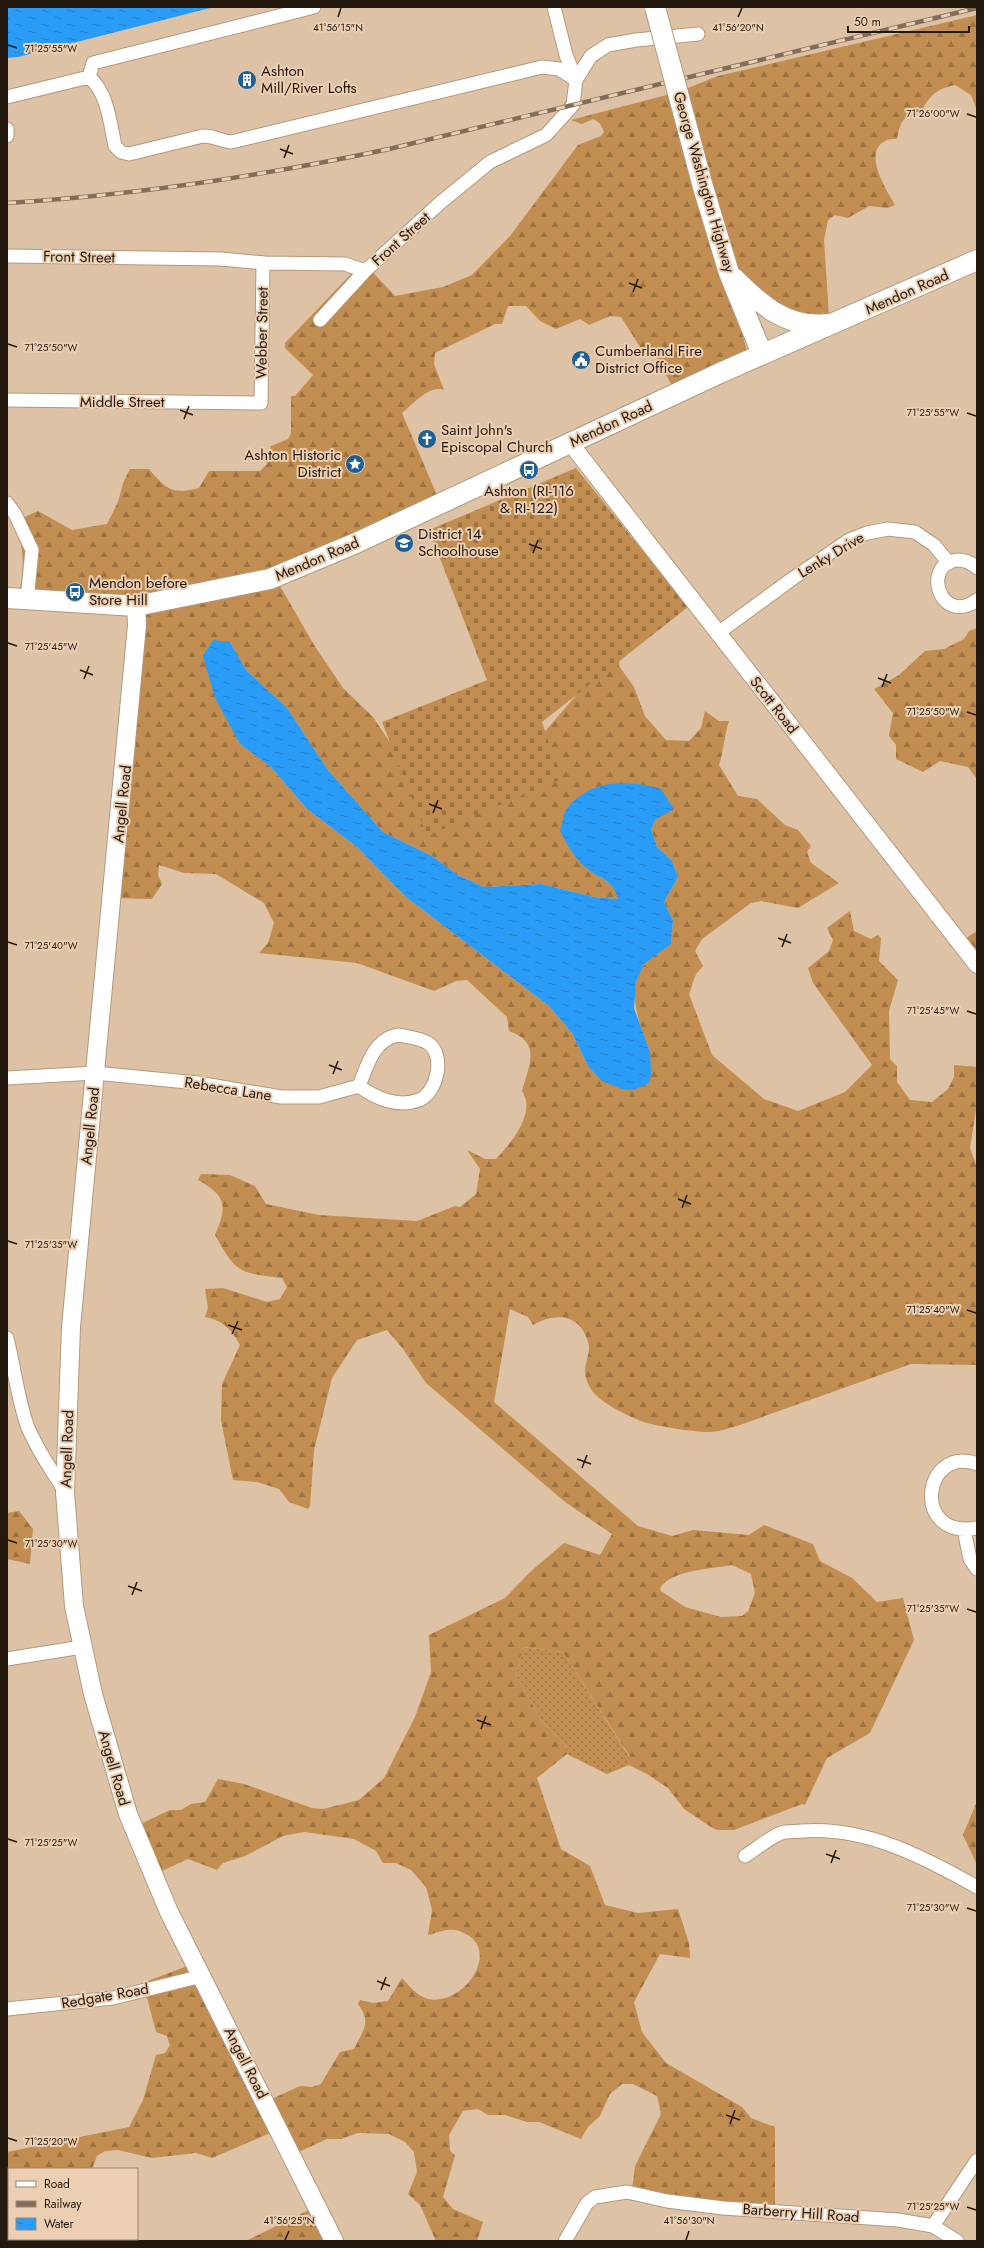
<svg xmlns="http://www.w3.org/2000/svg" width="984" height="2248" viewBox="0 0 984 2248" font-family="Jost,sans-serif">
<style>
.grass{fill:url(#grass-dots)}
.forest{fill:url(#forest-firs);fill-rule:evenodd}
.cemetery{fill:url(#cemetery-stones)}
.park{fill:url(#park-tufts)}
.water{fill:url(#water-ripples)}
.lines{fill:none;stroke-linecap:round;stroke-linejoin:round}
.minor-casing{stroke:#b3987c;stroke-width:15}
.tertiary-casing{stroke:#b3987c;stroke-width:18}
.secondary-casing{stroke:#b3987c;stroke-width:20}
.primary-casing{stroke:#b3987c;stroke-width:22}
.minor{stroke:#fff;stroke-width:13}
.tertiary{stroke:#fff;stroke-width:16}
.secondary{stroke:#fff;stroke-width:18}
.primary{stroke:#fff;stroke-width:20}
.rail-casing{stroke:#806d5a;stroke-width:4.5}
.rail{stroke:#eccfb2;stroke-width:3;stroke-dasharray:9;stroke-linecap:butt}
.primary-bridge-casing{stroke:#b3987c;stroke-width:22;stroke-linecap:butt}
.primary-bridge{stroke:#fff;stroke-width:20}
.ticks{fill:none;stroke:#23190f;stroke-width:1.5}
.labels{text-anchor:middle;dominant-baseline:central;stroke-width:4;stroke-linejoin:round;paint-order:stroke}
.poi-label{font-size:15px;fill:#23190f;stroke:#eccfb2;text-anchor:start}
.street-label{font-size:15px;fill:#23190f;stroke:#eccfb2}
.ticks-label{font-size:10px;text-anchor:middle;fill:#23190f;stroke:#eccfb2;stroke-width:4;stroke-linejoin:round;paint-order:stroke}
</style>
<defs>
<pattern id="grass-dots" width="8" height="8" patternUnits="userSpaceOnUse"><rect width="8" height="8" fill="#c28d50"/><path d="M2 2h.1M6 6h.1" fill="none" stroke="#9d7241" stroke-width="1.8" stroke-linecap="round"/></pattern>
<pattern id="forest-firs" width="22" height="20" patternUnits="userSpaceOnUse"><rect width="22" height="20" fill="#c28d50"/><path d="M5 1l3.5 6h-7zM16 11l3.5 6h-7z" fill="#9d7241"/></pattern>
<pattern id="cemetery-stones" width="16" height="16" patternUnits="userSpaceOnUse"><rect width="16" height="16" fill="#c28d50"/><path d="M2 7V4a2 2 0 0 1 4 0v3zM10 15v-3a2 2 0 0 1 4 0v3z" fill="#9d7241"/></pattern>
<pattern id="park-tufts" width="24" height="20" patternUnits="userSpaceOnUse"><rect width="24" height="20" fill="#c28d50"/><path d="M3 7l-1-3M5 7V3M7 7l1-3M15 17l-1-3M17 17v-4M19 17l1-3" fill="none" stroke="#9d7241"/></pattern>
<pattern id="water-ripples" width="26" height="14" patternUnits="userSpaceOnUse"><rect width="26" height="14" fill="#299cf7"/><path d="M2 4q2-2 4 0t4 0M15 11q2-2 4 0t4 0" fill="none" stroke="#237ec6"/></pattern>
</defs>
<rect width="100%" height="100%" fill="#dec2a6"/>
<path class="grass" d="M 523,1647 L 563,1652 L 630,1758 L 629,1765 L 607,1774 L 567,1754 L 565,1745 L 541,1720 L 516,1675 Z"/>
<path class="forest" d="M 977,15 L 977,110 L 971,95 L 955,85 C 937,89 931,94 922,110 C 903,117 901,119 897,139 C 894,139 888,139 885,141 C 862,153 887,191 895,205 L 888,208 L 869,206 L 848,218 L 835,215 L 828,220 L 824,240 L 829,317 L 815,319 L 761,305 L 736,310 L 749,359 L 674,389 L 654,354 L 644,353 L 621,317 L 610,316 L 589,325 L 580,319 L 556,329 L 540,321 L 526,306 L 508,306 L 502,324 L 495,324 L 435,353 L 434,364 L 444,390 C 430,384 413,404 402,413 L 439,500 L 272,572 L 314,645 L 343,688 L 373,717 L 410,772 L 516,765 L 611,655 L 620,656 L 619,666 L 634,687 L 645,716 L 666,740 L 689,741 L 701,728 L 705,711 L 719,721 L 729,721 C 724,736 724,750 719,765 L 738,796 L 757,799 L 785,825 L 798,830 L 811,846 L 807,852 L 811,863 L 839,883 L 798,908 L 761,901 L 751,903 L 702,939 L 695,951 L 703,966 L 696,974 L 689,994 L 712,1055 L 764,1099 L 798,1111 L 845,1092 L 872,1065 L 813,983 L 808,968 L 829,951 L 833,940 L 827,928 L 850,911 L 854,931 L 871,939 L 878,935 L 881,938 L 879,961 L 898,980 L 889,1011 L 890,1059 L 897,1066 L 897,1082 L 910,1100 L 932,1102 L 948,1089 L 954,1077 L 954,1065 L 977,1067 L 977,1103 L 970,1148 L 977,1167 L 977,1365 L 911,1364 L 737,1426 C 729,1428 719,1432 710,1432 C 700,1433 655,1426 644,1422 C 630,1417 599,1403 591,1389 C 577,1367 593,1357 588,1342 C 580,1314 556,1312 533,1325 L 528,1317 L 510,1309 L 494,1402 L 638,1526 L 672,1536 L 693,1530 L 749,1535 L 764,1525 L 813,1544 L 820,1561 L 852,1578 L 877,1602 L 903,1598 L 914,1640 L 870,1733 L 827,1758 L 805,1805 L 802,1804 L 734,1830 L 717,1830 L 711,1827 L 684,1809 L 668,1788 L 647,1774 L 629,1765 L 630,1757 L 563,1652 L 523,1647 L 516,1675 L 541,1720 L 565,1745 L 567,1754 L 537,1778 L 561,1849 L 590,1866 L 605,1905 L 638,1913 L 678,1909 L 689,1943 L 690,1958 L 660,1954 L 634,2002 L 642,2032 L 666,2063 L 742,2107 L 751,2118 L 775,2127 L 775,2208 L 632,2191 L 635,2166 L 661,2114 L 657,2096 L 633,2084 L 622,2084 L 610,2094 L 600,2116 L 588,2127 L 581,2139 L 539,2122 L 527,2122 L 505,2115 L 488,2115 L 478,2109 L 463,2111 L 449,2135 L 450,2151 L 455,2155 L 443,2197 L 453,2209 L 483,2222 L 477,2241 L 436,2241 L 420,2205 L 408,2194 L 417,2172 L 414,2152 L 405,2142 L 389,2134 L 358,2133 L 341,2139 L 327,2139 L 290,2156 L 275,2131 L 212,2158 L 196,2153 L 152,2158 L 118,2150 L 105,2151 L 97,2156 L 92,2169 L 9,2169 L 9,2239 L 95,2239 L 93,2241 L 7,2241 L 7,2152 L 129,2127 L 143,2100 L 156,2055 L 165,2053 L 170,2045 L 167,2036 L 156,2032 L 144,1986 L 145,1982 L 190,1965 L 263,2103 L 300,2086 L 312,2087 L 321,2084 L 340,2052 L 354,2049 C 363,2030 372,2023 358,2004 L 360,2000 L 373,2003 L 388,2001 L 402,1978 C 409,1986 417,1996 428,1999 C 467,2007 507,1942 455,1930 C 448,1928 435,1934 428,1935 L 432,1910 L 426,1887 L 411,1870 L 396,1863 L 383,1863 L 376,1851 L 354,1839 L 304,1832 L 283,1836 L 245,1856 L 223,1863 L 217,1870 L 188,1859 L 151,1876 L 132,1828 L 170,1810 L 181,1810 L 191,1804 L 205,1802 L 218,1779 L 244,1784 L 312,1808 L 323,1809 L 359,1800 L 384,1778 L 415,1717 L 431,1672 L 429,1635 L 505,1598 L 530,1572 L 564,1543 L 600,1555 L 612,1534 L 565,1502 L 426,1383 L 403,1349 L 387,1330 L 357,1340 L 332,1378 L 314,1450 L 310,1506 L 308,1509 L 289,1502 L 279,1489 L 257,1482 L 233,1480 L 221,1420 L 222,1384 L 240,1345 C 230,1328 224,1321 205,1317 L 208,1308 L 205,1289 L 223,1288 L 267,1302 L 280,1299 L 287,1287 L 282,1278 C 239,1273 236,1273 215,1235 C 228,1205 226,1196 198,1180 L 201,1174 L 230,1175 L 255,1186 L 266,1204 L 319,1215 L 417,1221 L 455,1206 L 460,1207 L 476,1194 L 480,1169 L 467,1150 L 485,1159 L 496,1159 C 511,1143 537,1112 522,1091 C 529,1065 542,1043 509,1031 L 507,1017 L 467,980 L 456,981 L 434,991 L 357,963 L 259,953 L 268,943 L 274,923 L 264,903 L 216,874 L 184,873 L 159,865 L 158,875 L 162,884 L 152,899 L 109,898 L 140,609 L 18,596 C 26,570 23,547 16,521 L 38,511 L 72,530 L 107,524 L 118,502 L 123,483 L 130,469 L 149,469 C 166,489 172,495 199,488 L 209,471 L 260,471 L 267,464 L 271,446 L 288,439 L 291,433 L 291,396 L 295,396 L 313,375 L 285,348 L 285,343 L 352,273 L 366,265 L 395,296 L 443,287 L 472,275 L 510,236 L 578,145 L 601,136 L 604,132 L 600,123 L 593,119 L 582,124 L 571,120 L 678,92 L 718,76 ZM 230,642 L 246,670 L 287,708 L 328,770 L 383,832 L 432,856 L 458,875 L 484,887 L 542,884 L 594,897 L 619,899 L 615,887 L 585,867 L 661,789 L 656,819 L 651,829 L 657,847 L 672,861 L 678,877 L 664,902 L 673,920 L 671,944 C 663,950 650,957 644,965 C 625,993 640,1024 650,1052 L 588,1066 L 572,1033 L 549,1006 L 406,897 L 357,847 L 307,809 L 271,767 L 240,744 L 203,656 ZM 732,1565 L 751,1574 L 755,1593 L 748,1611 L 742,1616 L 721,1617 L 685,1607 L 661,1591 L 660,1588 C 671,1570 711,1569 732,1565 Z
M 977,628 L 977,779 L 968,767 L 940,761 L 923,772 L 896,759 L 896,745 L 889,736 L 893,713 L 874,689 L 899,675 L 925,651 L 944,649 L 964,639 L 969,631 Z
M 977,931 L 977,963 L 960,942 Z
M 19,1511 L 33,1529 L 30,1564 L 7,1559 L 7,1513 Z
M 977,1801 L 977,1865 L 963,1835 Z
M 313,2208 L 334,2241 L 246,2241 Z"/>
<path class="cemetery" d="M 576,468 L 688,607 L 542,722 L 561,779 L 427,836 L 382,722 L 487,680 L 429,530 Z"/>
<path class="park" d="M 7,2222 L 9,2223 L 9,2239 L 54,2239 L 55,2241 L 7,2241 Z"/>
<path class="water" d="M 7,7 L 214,7 L 18,57 L 7,58 Z
M 213,640 L 230,642 L 246,670 L 287,708 L 328,770 L 383,832 L 432,856 L 458,875 L 484,887 L 542,884 L 594,897 L 618,899 C 614,879 598,879 584,866 C 573,856 567,844 560,831 C 562,825 563,815 566,810 C 589,779 627,779 661,789 L 674,809 L 656,819 L 651,829 L 657,847 L 672,861 L 678,877 L 664,902 L 673,920 L 671,944 L 644,964 L 636,982 L 634,1008 L 650,1052 L 651,1074 L 649,1083 L 634,1090 L 622,1089 L 602,1081 L 588,1066 L 572,1033 L 549,1006 L 406,897 L 357,847 L 307,809 L 271,767 L 240,744 L 215,698 L 203,656 Z"/>
<g class="lines">
<defs>
<path id="minor" d="M 554,7 L 566,55 L 576,80
M 89,77 L 93,63 L 314,7
M 7,97 L 89,77 C 108,93 110,123 115,146 L 121,152 L 129,154 L 203,136 C 216,136 220,141 231,142 L 542,67 L 559,69 L 576,80
M 7,129 L 7,136
M 7,256 L 221,259 L 265,263 L 345,264 L 365,271 L 440,203 L 490,162 L 546,135 L 573,105 L 576,80 L 591,56 L 608,45 L 636,40 L 698,34
M 320,320 L 365,271
M 7,400 L 261,403 L 263,263
M 7,503 L 15,514 L 32,550 L 27,600
M 977,568 C 971,562 965,560 957,560 C 921,564 940,627 977,600
M 718,633 L 792,579 L 849,540 L 867,533 L 888,529 L 915,532 L 934,545 L 949,563
M 399,1035 C 408,1037 420,1038 428,1043 C 446,1055 437,1093 419,1100 C 398,1108 375,1098 359,1086 C 367,1066 374,1038 399,1035 Z
M 7,1078 L 95,1073 L 198,1083 L 281,1097 L 319,1097 L 359,1086
M 7,1338 C 14,1366 17,1396 27,1425 C 36,1449 52,1470 65,1492
M 977,1464 C 923,1444 910,1540 977,1528
M 964,1530 L 970,1559 L 977,1569
M 7,1659 L 82,1647
M 745,1856 C 756,1849 769,1838 781,1833 C 787,1831 796,1832 802,1831 C 865,1826 924,1857 977,1887
M 7,2009 L 113,1998 L 202,1976
M 933,2226 L 977,2160
M 565,2241 L 587,2203 L 595,2197 L 627,2192 L 667,2201 L 723,2208 L 898,2220 L 933,2226 L 957,2241"/>
<path id="tertiary" d="M 571,444 L 977,965"/>
<path id="secondary" d="M 136,606 L 137,625 L 71,1327 L 65,1492 L 74,1606 L 93,1694 L 128,1814 L 169,1912 L 334,2241"/>
<path id="primary" d="M 703,187 L 729,273 L 762,354
M 734,278 C 760,304 787,329 827,324
M 7,598 L 136,606 L 270,579 L 356,543 L 720,373 L 977,260"/>
</defs>
<use href="#minor" class="minor-casing"/>
<use href="#tertiary" class="tertiary-casing"/>
<use href="#secondary" class="secondary-casing"/>
<use href="#primary" class="primary-casing"/>
<use href="#minor" class="minor"/>
<use href="#tertiary" class="tertiary"/>
<use href="#secondary" class="secondary"/>
<use href="#primary" class="primary"/>
<defs>
<path id="rail" d="M 7,203 C 136,195 262,176 389,149 L 977,8"/>
</defs>
<use href="#rail" class="rail-casing"/>
<use href="#rail" class="rail"/>
<defs>
<path id="primary-bridge" d="M 655,7 L 703,187"/>
</defs>
<use href="#primary-bridge" class="primary-bridge-casing"/>
<use href="#primary-bridge" class="primary-bridge"/>
</g>
<path class="ticks" d="M 338,17 L 341,8M 738,17 L 742,8M 8,45 L 17,48M 967,114 L 976,117M 280,149 L 293,154M 284,158 L 289,145M 629,283 L 642,288M 633,292 L 638,279M 8,344 L 17,347M 180,410 L 193,415M 967,413 L 976,416M 184,419 L 189,406M 529,544 L 542,549M 533,553 L 538,540M 8,643 L 17,646M 80,670 L 93,675M 878,678 L 891,683M 84,679 L 89,666M 882,687 L 887,674M 967,712 L 976,715M 429,804 L 442,809M 433,813 L 438,800M 778,938 L 791,943M 8,942 L 17,945M 782,947 L 787,934M 967,1011 L 976,1014M 329,1065 L 342,1070M 333,1074 L 338,1061M 678,1199 L 691,1204M 682,1208 L 687,1195M 8,1241 L 17,1244M 967,1310 L 976,1313M 228,1325 L 242,1330M 232,1334 L 238,1321M 577,1459 L 591,1464M 582,1468 L 587,1455M 8,1540 L 17,1543M 128,1586 L 142,1591M 132,1595 L 137,1582M 967,1609 L 976,1612M 477,1720 L 491,1725M 481,1729 L 486,1716M 8,1839 L 17,1842M 826,1854 L 840,1859M 831,1863 L 836,1850M 967,1908 L 976,1911M 377,1981 L 390,1986M 381,1990 L 386,1977M 726,2115 L 740,2120M 730,2124 L 735,2110M 8,2138 L 17,2141M 967,2207 L 976,2210M 285,2240 L 289,2231M 686,2240 L 689,2231"/>
<defs>
<symbol id="building-disc" viewBox="-11 -11 22 22"><circle r="9.5" fill="#1e5f94" stroke="#eccfb2"/><path d="M-4-6H4V6H1V3H-1V6H-4ZM-2.5-4.3h1.7v1.8h-1.7ZM.8-4.3h1.7v1.8H.8ZM-2.5-1h1.7V.8h-1.7ZM.8-1h1.7V.8H.8Z" fill="#fff"/></symbol>
<symbol id="civic-disc" viewBox="-11 -11 22 22"><circle r="9.5" fill="#1e5f94" stroke="#eccfb2"/><path d="M-.6-6.5H3V-4.5H.6V-3L4-1V1h2V6H-6V1h2V-1L-.6-3ZM-1.2 2.5V6h2.4V2.5Z" fill="#fff"/></symbol>
<symbol id="church-disc" viewBox="-11 -11 22 22"><circle r="9.5" fill="#1e5f94" stroke="#eccfb2"/><path d="M-1.2-6h2.4v3.5h3.3v2.4h-3.3V6h-2.4V-.1h-3.3v-2.4h3.3Z" fill="#fff"/></symbol>
<symbol id="sight-disc" viewBox="-11 -11 22 22"><circle r="9.5" fill="#1e5f94" stroke="#eccfb2"/><path d="M0-6L1.8-2.2L6-1.7L2.9 1.2L3.7 5.4L0 3.3L-3.7 5.4L-2.9 1.2L-6-1.7L-1.8-2.2Z" fill="#fff"/></symbol>
<symbol id="bus-disc" viewBox="-11 -11 22 22"><circle r="9.5" fill="#1e5f94" stroke="#eccfb2"/><path d="M-5-6H5V4H4V6H2V4H-2V6H-4V4H-5ZM-3.5-4V0h7V-4ZM-3.5 1.2v1.5H-2V1.2ZM2 1.2v1.5H3.5V1.2Z" fill="#fff"/></symbol>
<symbol id="school-disc" viewBox="-11 -11 22 22"><circle r="9.5" fill="#1e5f94" stroke="#eccfb2"/><path d="M0-5L7-2L0 1L-7-2ZM-4 1L0 2.5L4 1V4Q0 6-4 4Z" fill="#fff"/></symbol>
</defs>
<g fill-rule="evenodd">
<use href="#building-disc" x="236" y="69" width="22" height="22"/>
<use href="#civic-disc" x="570" y="349" width="22" height="22"/>
<use href="#church-disc" x="416" y="428" width="22" height="22"/>
<use href="#sight-disc" x="344" y="453" width="22" height="22"/>
<use href="#bus-disc" x="518" y="459" width="22" height="22"/>
<use href="#school-disc" x="393" y="532" width="22" height="22"/>
<use href="#bus-disc" x="64" y="581" width="22" height="22"/>
</g>
<g class="labels">
<g class="poi-label">
<text x="261" y="71">Ashton<tspan x="261" dy="17">Mill/River Lofts</tspan></text>
<text x="595" y="351">Cumberland Fire<tspan x="595" dy="17">District Office</tspan></text>
<text x="441" y="430">Saint John's<tspan x="441" dy="17">Episcopal Church</tspan></text>
<text x="341" y="455" text-anchor="end">Ashton Historic<tspan x="341" dy="17">District</tspan></text>
<text x="529" y="491" text-anchor="middle">Ashton (RI-116<tspan x="529" dy="17">&amp; RI-122)</tspan></text>
<text x="418" y="534">District 14<tspan x="418" dy="17">Schoolhouse</tspan></text>
<text x="89" y="583">Mendon before<tspan x="89" dy="17">Store Hill</tspan></text>
</g>
<g class="street-label">
<text transform="translate(704 182) rotate(74)">George Washington Highway</text>
<text transform="translate(401 239) rotate(-42)">Front Street</text>
<text transform="translate(79 257) rotate(1)">Front Street</text>
<text transform="translate(907 292) rotate(-24)">Mendon Road</text>
<text transform="translate(262 333) rotate(-89)">Webber Street</text>
<text x="122" y="402">Middle Street</text>
<text transform="translate(611 424) rotate(-25)">Mendon Road</text>
<text transform="translate(831 555) rotate(-31)">Lenky Drive</text>
<text transform="translate(317 559) rotate(-23)">Mendon Road</text>
<text transform="translate(774 705) rotate(52)">Scott Road</text>
<text transform="translate(122 804) rotate(-84)">Angell Road</text>
<text transform="translate(228 1089) rotate(9)">Rebecca Lane</text>
<text transform="translate(90 1126) rotate(-84)">Angell Road</text>
<text transform="translate(67 1449) rotate(-88)">Angell Road</text>
<text transform="translate(114 1768) rotate(74)">Angell Road</text>
<text transform="translate(105 1996) rotate(-10)">Redgate Road</text>
<text transform="translate(246 2063) rotate(63)">Angell Road</text>
<text transform="translate(801 2213) rotate(4)">Barberry Hill Road</text>
</g>
</g>
<g class="ticks-label">
<text x="338" y="31">41°56'15"N</text>
<text x="738" y="31">41°56'20"N</text>
<text x="51" y="52">71°25'55"W</text>
<text x="933" y="117">71°26'00"W</text>
<text x="51" y="351">71°25'50"W</text>
<text x="933" y="416">71°25'55"W</text>
<text x="51" y="650">71°25'45"W</text>
<text x="933" y="715">71°25'50"W</text>
<text x="51" y="949">71°25'40"W</text>
<text x="933" y="1014">71°25'45"W</text>
<text x="51" y="1248">71°25'35"W</text>
<text x="933" y="1313">71°25'40"W</text>
<text x="51" y="1547">71°25'30"W</text>
<text x="933" y="1612">71°25'35"W</text>
<text x="51" y="1846">71°25'25"W</text>
<text x="933" y="1911">71°25'30"W</text>
<text x="51" y="2145">71°25'20"W</text>
<text x="933" y="2210">71°25'25"W</text>
<text x="289" y="2224">41°56'25"N</text>
<text x="689" y="2224">41°56'30"N</text>
</g>
<rect width="984" height="2248" fill="none" stroke="#23190f" stroke-width="16"/>
<rect x="8" y="2168" width="130" height="72" fill="#eccfb2" stroke="#9c8671"/>
<rect x="16" y="2181" width="20" height="6" fill="#ffffff" stroke="#9c8671"/>
<text x="44" y="2188" font-size="12" fill="#23190f">Road</text>
<rect x="16" y="2201" width="20" height="6" fill="#806d5a" stroke="#9c8671"/>
<text x="44" y="2208" font-size="12" fill="#23190f">Railway</text>
<rect x="16" y="2218" width="20" height="12" fill="url(#water-ripples)" stroke="#9c8671"/>
<text x="44" y="2228" font-size="12" fill="#23190f">Water</text>
<path d="M848 26v6h121v-6" fill="none" stroke="#23190f" stroke-width="2"/>
<text x="854" y="26" font-size="12" fill="#23190f" stroke="#eccfb2" stroke-width="3" paint-order="stroke">50 m</text>
</svg>
